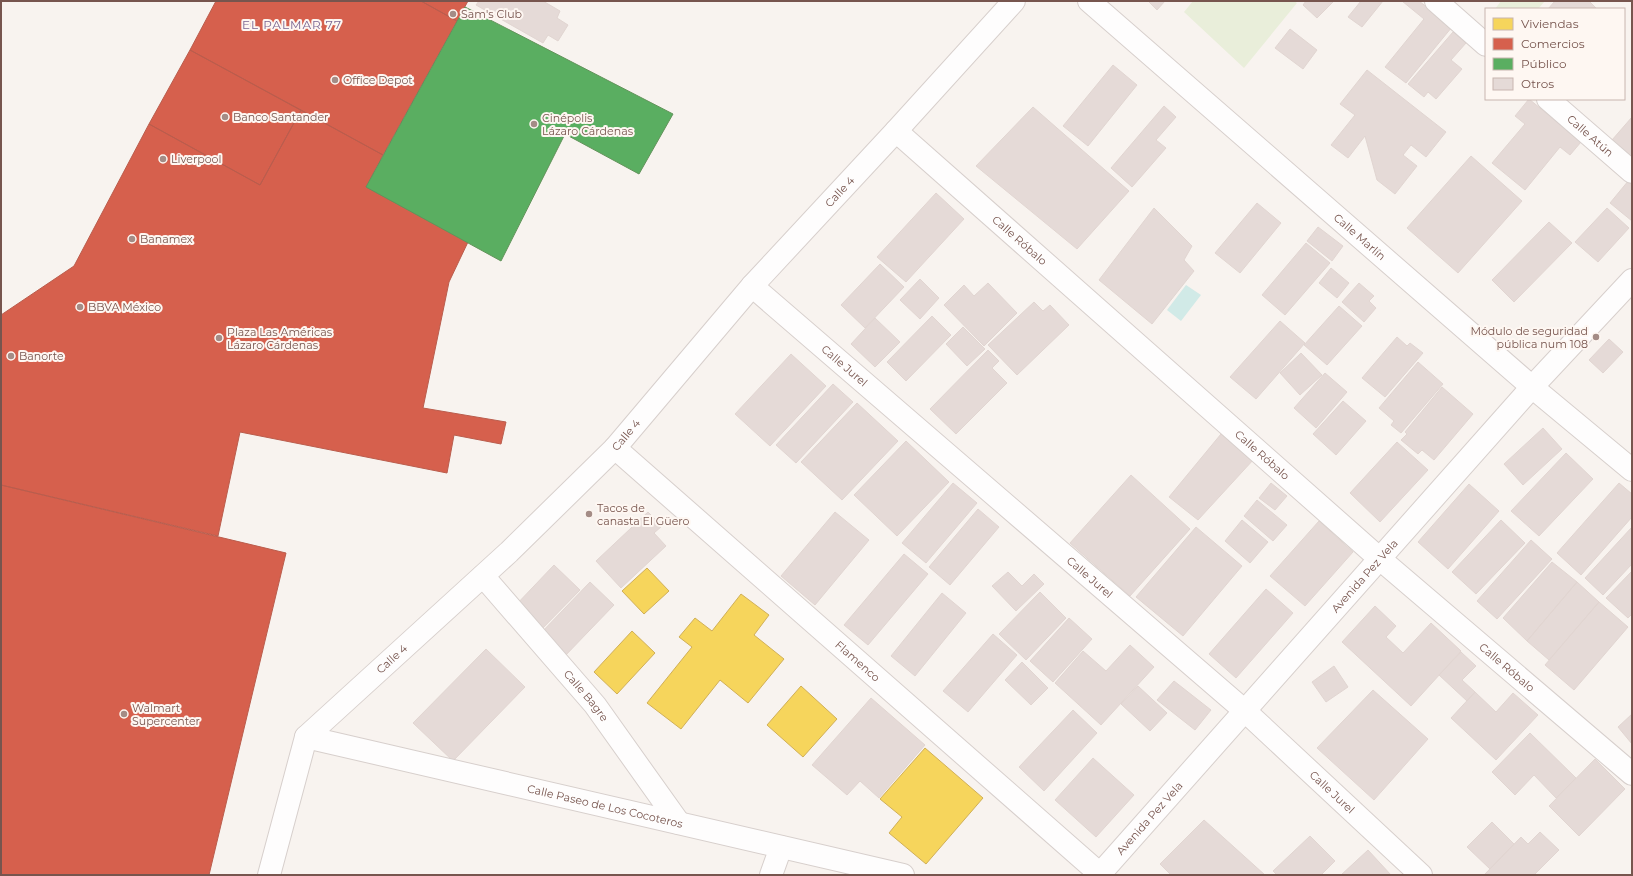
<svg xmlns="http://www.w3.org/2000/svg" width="1633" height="876" viewBox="0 0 1633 876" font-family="Montserrat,sans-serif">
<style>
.green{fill:#e9eeda}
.water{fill:#d1eae7}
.homes{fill:#f6d55c;stroke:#d0af58}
.shops{fill:#d6604d;stroke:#ba5d4d}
.public{fill:#5aae61;stroke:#63935b}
.building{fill:#e5dad7;stroke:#e1d5d1}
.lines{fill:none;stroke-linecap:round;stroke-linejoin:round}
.minor-casing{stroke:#d7cfcc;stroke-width:24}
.minor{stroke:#fefdfd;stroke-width:22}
.poi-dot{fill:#a48c86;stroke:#fef7f2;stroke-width:1.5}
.labels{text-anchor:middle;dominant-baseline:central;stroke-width:4;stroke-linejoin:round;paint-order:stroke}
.poi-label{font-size:11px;fill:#77554e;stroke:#fef7f2;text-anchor:start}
.street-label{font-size:11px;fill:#77554e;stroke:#fef7f2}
.neighbourhood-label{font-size:12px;letter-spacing:1px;fill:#7b6692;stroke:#fef7f2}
</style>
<rect width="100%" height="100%" fill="#f8f3ef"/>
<path class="green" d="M 1193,1 L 1294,1 L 1297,3 L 1244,68 L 1184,12 Z
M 1501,1 L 1545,1 L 1538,9 L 1495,9 Z"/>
<path class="water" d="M 1186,285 L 1201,295 L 1181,321 L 1167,310 Z"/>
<path class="homes" d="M 647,568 L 669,591 L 644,614 L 622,591 Z
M 741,594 L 769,615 L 754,635 L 784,659 L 748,703 L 720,680 L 681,729 L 647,703 L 692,647 L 679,637 L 695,618 L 712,631 Z
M 632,631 L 655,653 L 617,694 L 594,672 Z
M 801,686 L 837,719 L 803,757 L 767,725 Z
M 925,748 L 983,798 L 926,864 L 889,833 L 902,817 L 880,799 Z"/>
<path class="shops" d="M 216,1 L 421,1 L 457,21 L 383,155 L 190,50 Z
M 421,1 L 468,1 L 457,21 Z
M 190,50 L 301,110 L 260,185 L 149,124 Z
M 301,110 L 383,155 L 366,187 L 468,242 L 449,282 L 423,408 L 506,422 L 501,444 L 454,435 L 447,473 L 240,432 L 218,536 L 1,485 L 1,315 L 74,266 L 149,124 L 260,185 Z
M 1,485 L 286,553 L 209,875 L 1,875 Z"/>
<path class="public" d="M 465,7 L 673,114 L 639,174 L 565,134 L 501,261 L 366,187 Z"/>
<path class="building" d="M 479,1 L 543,1 L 560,11 L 557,18 L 568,25 L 558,41 L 548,35 L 543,43 L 476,5 Z
M 1148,1 L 1165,1 L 1157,10 Z
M 1306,1 L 1334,1 L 1317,18 L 1303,5 Z
M 1361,1 L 1383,1 L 1362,27 L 1348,17 Z
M 1402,1 L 1419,1 L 1452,27 L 1406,83 L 1385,67 L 1424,19 Z
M 1555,1 L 1589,1 L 1597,9 L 1548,9 Z
M 1290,29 L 1317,50 L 1303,69 L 1275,48 Z
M 1453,32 L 1466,43 L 1451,60 L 1462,69 L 1436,99 L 1428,92 L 1424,97 L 1408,84 Z
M 1113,65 L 1137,85 L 1088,146 L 1063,126 Z
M 1367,70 L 1446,132 L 1426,157 L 1411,145 L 1403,155 L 1417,166 L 1395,194 L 1377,180 L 1365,136 L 1348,158 L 1331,145 L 1355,115 L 1340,104 Z
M 1529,99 L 1581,142 L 1570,155 L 1560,147 L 1525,190 L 1492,163 L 1525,124 L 1515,116 Z
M 1164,106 L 1176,117 L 1156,140 L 1166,148 L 1132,187 L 1111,168 Z
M 1033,107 L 1129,191 L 1077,249 L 976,166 Z
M 1632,117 L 1632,158 L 1612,140 Z
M 1471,156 L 1522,201 L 1458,273 L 1407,228 Z
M 1629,180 L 1632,183 L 1632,221 L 1610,203 Z
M 936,193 L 964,219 L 906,282 L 877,257 Z
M 1257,203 L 1281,223 L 1240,273 L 1215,253 Z
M 1154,208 L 1192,246 L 1184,260 L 1194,271 L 1152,324 L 1099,280 Z
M 1607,208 L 1629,228 L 1598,262 L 1575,242 Z
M 1549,222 L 1572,243 L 1514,302 L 1492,280 Z
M 1318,227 L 1343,246 L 1332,261 L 1307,241 Z
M 1306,243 L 1330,263 L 1285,315 L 1262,295 Z
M 880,264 L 904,287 L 865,328 L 841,305 Z
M 1331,268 L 1349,283 L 1337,298 L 1319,283 Z
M 920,279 L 939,298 L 920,319 L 900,300 Z
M 988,283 L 1017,313 L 984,346 L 944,305 L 964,285 L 974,296 Z
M 1359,283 L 1374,296 L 1369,301 L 1376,308 L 1364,322 L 1342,302 Z
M 1034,302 L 1043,311 L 1050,305 L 1069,325 L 1017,375 L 988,345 Z
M 1339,306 L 1362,326 L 1327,365 L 1304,345 Z
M 932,316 L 951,335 L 906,381 L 887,362 Z
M 875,318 L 900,342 L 875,367 L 851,344 Z
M 1280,321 L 1305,343 L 1256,399 L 1230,377 Z
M 963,327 L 985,349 L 967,366 L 946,344 Z
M 1397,337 L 1407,346 L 1410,343 L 1423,353 L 1385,397 L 1362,378 Z
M 1609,339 L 1623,352 L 1603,373 L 1589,360 Z
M 988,350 L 999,361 L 992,368 L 1007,383 L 956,434 L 930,409 Z
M 1301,353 L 1322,375 L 1300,395 L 1280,373 Z
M 791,354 L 826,386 L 770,446 L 735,414 Z
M 1418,362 L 1443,384 L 1401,433 L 1391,425 L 1394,421 L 1379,408 Z
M 1325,373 L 1347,392 L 1316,428 L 1294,408 Z
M 833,384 L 853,402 L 796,463 L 776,445 Z
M 1442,387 L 1473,414 L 1434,460 L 1422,450 L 1418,454 L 1401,440 L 1407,434 L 1405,432 Z
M 1343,401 L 1366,421 L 1336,455 L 1313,434 Z
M 857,403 L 898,441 L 842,500 L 801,462 Z
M 1543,428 L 1562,449 L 1523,485 L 1504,464 Z
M 1221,434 L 1254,459 L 1198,520 L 1169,497 Z
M 906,441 L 949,482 L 897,536 L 854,495 Z
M 1397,442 L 1428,470 L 1380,522 L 1350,493 Z
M 1566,453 L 1593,479 L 1539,536 L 1511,511 Z
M 1131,475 L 1190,529 L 1130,596 L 1070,543 Z
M 953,483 L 977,503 L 926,563 L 902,543 Z
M 1271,483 L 1287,496 L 1275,510 L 1259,498 Z
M 1619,483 L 1632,494 L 1632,517 L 1581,575 L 1557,553 Z
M 1469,484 L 1499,511 L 1448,569 L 1418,542 Z
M 1257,500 L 1287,525 L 1273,541 L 1244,516 Z
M 978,509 L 999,527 L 950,585 L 929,567 Z
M 648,512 L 662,526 L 654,533 L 666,546 L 621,588 L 596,561 Z
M 835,512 L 869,540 L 815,605 L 781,576 Z
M 1242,520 L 1268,542 L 1250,563 L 1225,541 Z
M 1501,520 L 1525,543 L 1476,594 L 1452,572 Z
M 1319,521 L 1353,552 L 1305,606 L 1270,576 Z
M 1196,527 L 1242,566 L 1183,636 L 1136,597 Z
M 1632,527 L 1632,564 L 1603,595 L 1585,578 Z
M 1531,540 L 1552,559 L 1497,619 L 1477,601 Z
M 904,554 L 928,574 L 868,645 L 844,625 Z
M 1552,562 L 1577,582 L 1527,641 L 1503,618 Z
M 554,565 L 580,590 L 539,632 L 514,607 Z
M 1632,571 L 1632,614 L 1628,618 L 1606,598 Z
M 1008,572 L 1022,586 L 1034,574 L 1044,584 L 1016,611 L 992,586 Z
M 590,582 L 614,605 L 563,658 L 539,635 Z
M 1577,582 L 1599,602 L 1549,660 L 1527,641 Z
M 1266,589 L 1293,613 L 1236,678 L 1209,654 Z
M 1040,592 L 1066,618 L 1026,660 L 999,634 Z
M 942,593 L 966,613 L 915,676 L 891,656 Z
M 1599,602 L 1628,627 L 1574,690 L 1545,665 Z
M 1375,606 L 1396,626 L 1386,637 L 1403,653 L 1431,623 L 1461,651 L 1411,706 L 1342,642 Z
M 1069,618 L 1092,639 L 1053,682 L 1030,661 Z
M 993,634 L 1017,655 L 968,712 L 943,691 Z
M 1130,645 L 1154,667 L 1101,725 L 1055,683 L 1083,651 L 1106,671 Z
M 486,649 L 525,687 L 453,761 L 413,723 Z
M 1461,652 L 1476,666 L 1462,680 L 1475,692 L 1467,701 L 1439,675 Z
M 1022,662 L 1048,688 L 1031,705 L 1005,680 Z
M 1334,666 L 1348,687 L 1326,702 L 1312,682 Z
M 1174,681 L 1211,710 L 1195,730 L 1157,700 Z
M 1138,686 L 1167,713 L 1150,731 L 1121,704 Z
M 1373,690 L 1428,739 L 1374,800 L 1317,748 Z
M 1475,692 L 1496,712 L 1513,693 L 1538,715 L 1496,760 L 1451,718 Z
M 871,698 L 925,745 L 879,798 L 860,781 L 847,795 L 812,765 Z
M 1073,710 L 1097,733 L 1044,791 L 1019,767 Z
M 1632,714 L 1632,744 L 1618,727 Z
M 1530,733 L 1576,778 L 1556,798 L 1534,775 L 1515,795 L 1492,772 Z
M 1093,758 L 1134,795 L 1096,837 L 1055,800 Z
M 1595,759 L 1625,789 L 1579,836 L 1549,806 Z
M 1204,820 L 1265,875 L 1171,875 L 1160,864 Z
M 1492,822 L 1514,844 L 1490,869 L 1467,847 Z
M 1540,832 L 1559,850 L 1534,875 L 1484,875 L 1521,837 L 1528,844 Z
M 1310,836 L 1335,861 L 1321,875 L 1277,875 L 1273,871 Z
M 1368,850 L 1391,875 L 1341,875 Z"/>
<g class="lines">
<defs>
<g id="minor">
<path id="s1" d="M 1089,1 L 1532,387 L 1632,470"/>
<path d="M 1436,1 L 1486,45"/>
<path id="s2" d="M 1548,99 L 1632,172"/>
<path id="s3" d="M 896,131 L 1380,559 L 1632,774"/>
<path id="s4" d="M 752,286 L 1245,711 L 1421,875"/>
<path id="s5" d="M 615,448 L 1100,874"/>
<path id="s6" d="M 483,576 L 595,705 L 679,823"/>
<path id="s7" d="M 306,737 L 903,875"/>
<path id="s8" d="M 269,875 L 306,737 L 509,552 L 615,448 L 752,286 L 896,131 L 1014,1"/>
<path d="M 771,875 L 781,847"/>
<path id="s9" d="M 1099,875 L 1532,387 L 1632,280"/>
</g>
</defs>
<use href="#minor" class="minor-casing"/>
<use href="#minor" class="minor"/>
</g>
<g class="poi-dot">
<circle cx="453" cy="14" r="4"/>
<circle cx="335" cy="80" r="4"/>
<circle cx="225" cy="117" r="4"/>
<circle cx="534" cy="124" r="4"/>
<circle cx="163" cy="159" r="4"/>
<circle cx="132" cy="239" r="4"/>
<circle cx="80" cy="307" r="4"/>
<circle cx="1596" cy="337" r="4"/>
<circle cx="219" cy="338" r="4"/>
<circle cx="11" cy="356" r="4"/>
<circle cx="589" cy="514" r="4"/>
<circle cx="124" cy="714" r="4"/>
</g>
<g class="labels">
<g class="poi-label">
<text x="461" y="14">Sam's Club</text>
<text x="343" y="80">Office Depot</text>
<text x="233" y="117">Banco Santander</text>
<text x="542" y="118">Cinépolis<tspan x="542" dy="13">Lázaro Cárdenas</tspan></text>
<text x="171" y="159">Liverpool</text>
<text x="140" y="239">Banamex</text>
<text x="88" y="307">BBVA México</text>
<text x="1588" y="331" text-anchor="end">Módulo de seguridad<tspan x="1588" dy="13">pública num 108</tspan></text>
<text x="227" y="332">Plaza Las Américas<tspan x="227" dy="13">Lázaro Cárdenas</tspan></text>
<text x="19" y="356">Banorte</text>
<text x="597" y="508">Tacos de<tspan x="597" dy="13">canasta El Güero</tspan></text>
<text x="132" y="708">Walmart<tspan x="132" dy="13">Supercenter</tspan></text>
</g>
<g class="street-label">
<text stroke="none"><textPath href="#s2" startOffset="56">Calle Atún</textPath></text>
<text stroke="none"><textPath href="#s8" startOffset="907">Calle 4</textPath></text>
<text stroke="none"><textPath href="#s1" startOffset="359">Calle Marlín</textPath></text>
<text stroke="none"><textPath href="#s3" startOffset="165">Calle Róbalo</textPath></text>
<text stroke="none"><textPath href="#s4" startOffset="122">Calle Jurel</textPath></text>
<text stroke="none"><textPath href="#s8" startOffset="583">Calle 4</textPath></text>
<text stroke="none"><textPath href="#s3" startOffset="489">Calle Róbalo</textPath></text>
<text stroke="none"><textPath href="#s9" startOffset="400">Avenida Pez Vela</textPath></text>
<text stroke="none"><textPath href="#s4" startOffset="446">Calle Jurel</textPath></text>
<text stroke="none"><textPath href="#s8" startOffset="259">Calle 4</textPath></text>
<text stroke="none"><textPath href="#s5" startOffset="323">Flamenco</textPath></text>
<text stroke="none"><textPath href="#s3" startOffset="813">Calle Róbalo</textPath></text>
<text stroke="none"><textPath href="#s6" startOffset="158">Calle Bagre</textPath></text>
<text stroke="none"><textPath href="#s4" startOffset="770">Calle Jurel</textPath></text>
<text stroke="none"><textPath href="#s7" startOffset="307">Calle Paseo de Los Cocoteros</textPath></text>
<text stroke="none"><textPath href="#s9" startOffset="76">Avenida Pez Vela</textPath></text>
</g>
<g class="neighbourhood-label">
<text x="292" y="24">EL PALMAR 77</text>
</g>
</g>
<rect width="1633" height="876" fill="none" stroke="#77554e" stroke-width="4"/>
<rect x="1485" y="8" width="140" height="92" fill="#fef7f2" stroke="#c8b6b0"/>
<rect x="1493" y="18" width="20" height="12" fill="#f6d55c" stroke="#c8b6b0"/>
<text x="1521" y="28" font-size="12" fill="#77554e">Viviendas</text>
<rect x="1493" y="38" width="20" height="12" fill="#d6604d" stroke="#c8b6b0"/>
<text x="1521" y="48" font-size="12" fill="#77554e">Comercios</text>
<rect x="1493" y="58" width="20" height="12" fill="#5aae61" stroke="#c8b6b0"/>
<text x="1521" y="68" font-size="12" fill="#77554e">Público</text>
<rect x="1493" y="78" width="20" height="12" fill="#e5dad7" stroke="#c8b6b0"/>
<text x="1521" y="88" font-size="12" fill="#77554e">Otros</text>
</svg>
